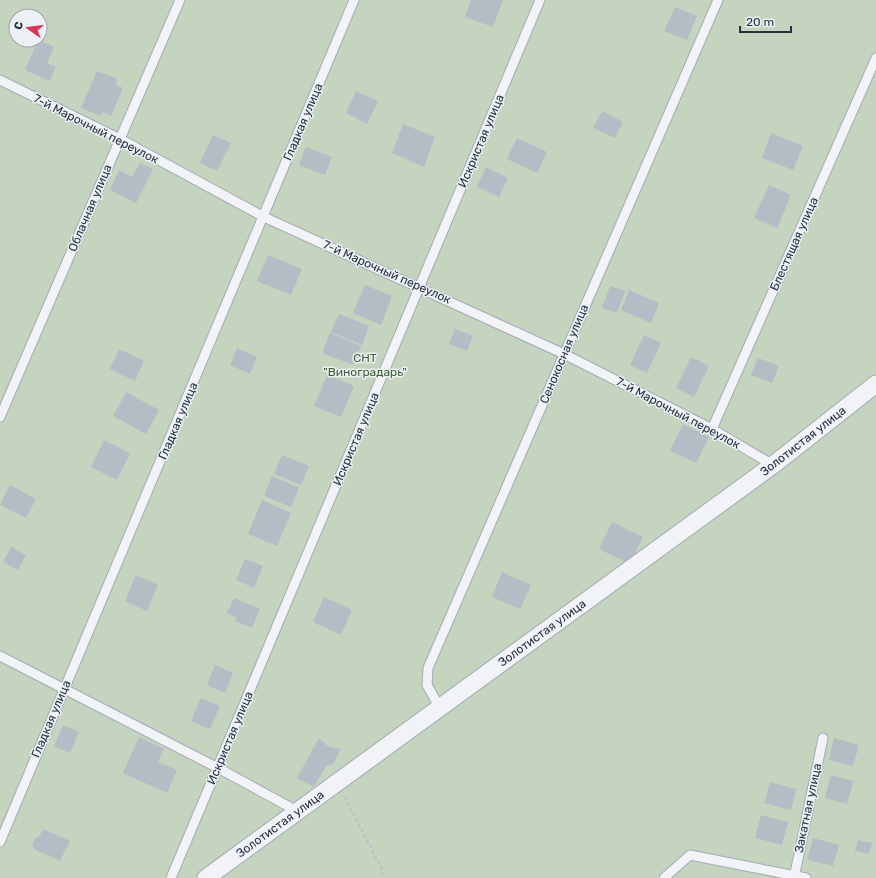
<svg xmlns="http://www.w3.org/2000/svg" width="876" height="878" viewBox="0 0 876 878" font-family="Rubik,sans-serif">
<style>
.green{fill:#c4d4be;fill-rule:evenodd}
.building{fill:#b4bcc6}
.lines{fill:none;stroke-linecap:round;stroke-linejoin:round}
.lane-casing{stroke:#a3aab3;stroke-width:11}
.street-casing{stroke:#a3aab3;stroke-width:19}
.path{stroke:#bcc0c8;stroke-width:2.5;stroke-dasharray:3 3;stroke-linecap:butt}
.lane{stroke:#f1f3f7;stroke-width:9}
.street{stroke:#f1f3f7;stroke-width:17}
.labels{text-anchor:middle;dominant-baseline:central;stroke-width:3;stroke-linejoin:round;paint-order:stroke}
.street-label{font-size:12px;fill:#253041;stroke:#edf1f6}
.park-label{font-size:12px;fill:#3b5f31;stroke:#edf1f6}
</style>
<rect width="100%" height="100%" fill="#dee3e9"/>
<path class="green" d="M 0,0 L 876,0 L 876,878 L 0,878 ZM 16,16 L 40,16 L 40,40 L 16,40 Z"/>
<path class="building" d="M 471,0 L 503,0 L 493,27 L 465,17 Z
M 675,7 L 697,16 L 687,40 L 664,31 Z
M 38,40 L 54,47 L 47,63 L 56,67 L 50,81 L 25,70 Z
M 97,71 L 118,79 L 115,85 L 123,88 L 111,116 L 103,112 L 101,116 L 81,108 Z
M 356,91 L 378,101 L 367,124 L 346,113 Z
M 602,111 L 623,122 L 615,138 L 593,128 Z
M 403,124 L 435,137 L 424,167 L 392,153 Z
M 771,133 L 803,146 L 793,170 L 762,158 Z
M 213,135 L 231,143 L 217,171 L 200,163 Z
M 517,138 L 547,152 L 537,173 L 507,159 Z
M 306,147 L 332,157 L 325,175 L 299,165 Z
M 140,163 L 153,169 L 136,203 L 110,190 L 119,170 L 132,177 Z
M 486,167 L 508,178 L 499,197 L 477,187 Z
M 769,185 L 791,195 L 777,228 L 754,218 Z
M 268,255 L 302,269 L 291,295 L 257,281 Z
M 365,285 L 392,296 L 381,325 L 353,313 Z
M 610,286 L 625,291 L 617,313 L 602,308 Z
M 629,290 L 659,303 L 651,323 L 621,310 Z
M 339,314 L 369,326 L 362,345 L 331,332 Z
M 455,329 L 473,336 L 467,351 L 449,344 Z
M 330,333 L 361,346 L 353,365 L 322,353 Z
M 644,335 L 661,343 L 647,373 L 630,365 Z
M 237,348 L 257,357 L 250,374 L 230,365 Z
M 119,349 L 144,361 L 135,381 L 110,369 Z
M 691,357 L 709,366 L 694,397 L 676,388 Z
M 758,358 L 779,366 L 772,383 L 751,375 Z
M 327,375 L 354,386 L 341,417 L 314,406 Z
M 126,392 L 159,410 L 146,434 L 113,416 Z
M 683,424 L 709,437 L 696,463 L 670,451 Z
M 104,440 L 130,453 L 117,480 L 91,467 Z
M 282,455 L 309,466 L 301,485 L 274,474 Z
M 272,476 L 299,488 L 291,507 L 264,496 Z
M 10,485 L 36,499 L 26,518 L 0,505 Z
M 262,500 L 291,513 L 277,546 L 248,534 Z
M 612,522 L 643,537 L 630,564 L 599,549 Z
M 11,547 L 26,555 L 18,570 L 3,562 Z
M 245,559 L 263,566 L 254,588 L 236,580 Z
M 502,572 L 531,585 L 520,609 L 492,597 Z
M 136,575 L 158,585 L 147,611 L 125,601 Z
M 324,597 L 352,610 L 341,635 L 313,622 Z
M 234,598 L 260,609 L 252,628 L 235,621 L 237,618 L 227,613 Z
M 215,665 L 233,673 L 225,693 L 207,685 Z
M 201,698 L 220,706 L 210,729 L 191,721 Z
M 63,725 L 79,732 L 70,753 L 54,746 Z
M 139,737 L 164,749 L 158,762 L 177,770 L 167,793 L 123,773 Z
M 319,738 L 329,747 L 341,749 L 333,764 L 326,766 L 314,787 L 297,778 Z
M 834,738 L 859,745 L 853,766 L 829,760 Z
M 831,775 L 853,781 L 847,804 L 825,798 Z
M 770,782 L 796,789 L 791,810 L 764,803 Z
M 761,815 L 788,822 L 782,845 L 755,838 Z
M 43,829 L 70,841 L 60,861 L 34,849 L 32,845 L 35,838 L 39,837 Z
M 813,838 L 839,845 L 833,866 L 807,860 Z
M 858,840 L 872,843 L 869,854 L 855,851 Z"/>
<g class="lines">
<defs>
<path id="lane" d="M 0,80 L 120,139 L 264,217 L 564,354 L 712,429 L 773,465
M 0,417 L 180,0
M 712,429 L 876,58
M 0,656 L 218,768 L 297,811
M 440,708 L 427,685 L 428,668 L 718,0
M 0,842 L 354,0
M 171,878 L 540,0
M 664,878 L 690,855 L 806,878
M 794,878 L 823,738"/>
<path id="street" d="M 206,878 L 773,465 L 876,384"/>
</defs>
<use href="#lane" class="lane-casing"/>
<use href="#street" class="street-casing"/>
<path class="path" d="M 345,797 L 382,869 L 382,878"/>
<use href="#lane" class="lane"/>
<use href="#street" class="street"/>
</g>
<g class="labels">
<g class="street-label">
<text transform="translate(303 122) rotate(-67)">Гладкая улица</text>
<text transform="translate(96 129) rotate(27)">7-й Марочный переулок</text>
<text transform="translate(481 141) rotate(-67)">Искристая улица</text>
<text transform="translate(90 208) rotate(-67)">Облачная улица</text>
<text transform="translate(794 244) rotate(-66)">Блестящая улица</text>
<text transform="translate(387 272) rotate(24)">7-й Марочный переулок</text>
<text transform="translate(564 354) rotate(-67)">Сенокосная улица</text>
<text transform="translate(678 413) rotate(28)">7-й Марочный переулок</text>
<text transform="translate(178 421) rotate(-67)">Гладкая улица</text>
<text transform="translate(356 439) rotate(-67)">Искристая улица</text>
<text transform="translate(803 441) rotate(-38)">Золотистая улица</text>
<text transform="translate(542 633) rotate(-36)">Золотистая улица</text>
<text transform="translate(51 719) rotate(-67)">Гладкая улица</text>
<text transform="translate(230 738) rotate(-67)">Искристая улица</text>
<text transform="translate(808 808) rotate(-78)">Закатная улица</text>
<text transform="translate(280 824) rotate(-36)">Золотистая улица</text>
</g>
<g class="park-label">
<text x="365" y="358">СНТ<tspan x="365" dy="14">"Виноградарь"</tspan></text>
</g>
</g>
<g transform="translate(28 28) rotate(284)"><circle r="19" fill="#edf1f6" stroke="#9da4ae"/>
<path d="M0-3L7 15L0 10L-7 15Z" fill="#dc3554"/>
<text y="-6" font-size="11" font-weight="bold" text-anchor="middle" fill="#253041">С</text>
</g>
<path d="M740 26v6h51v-6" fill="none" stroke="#253041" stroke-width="2"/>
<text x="746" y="26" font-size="12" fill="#253041" stroke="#edf1f6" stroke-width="3" paint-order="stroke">20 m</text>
</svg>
